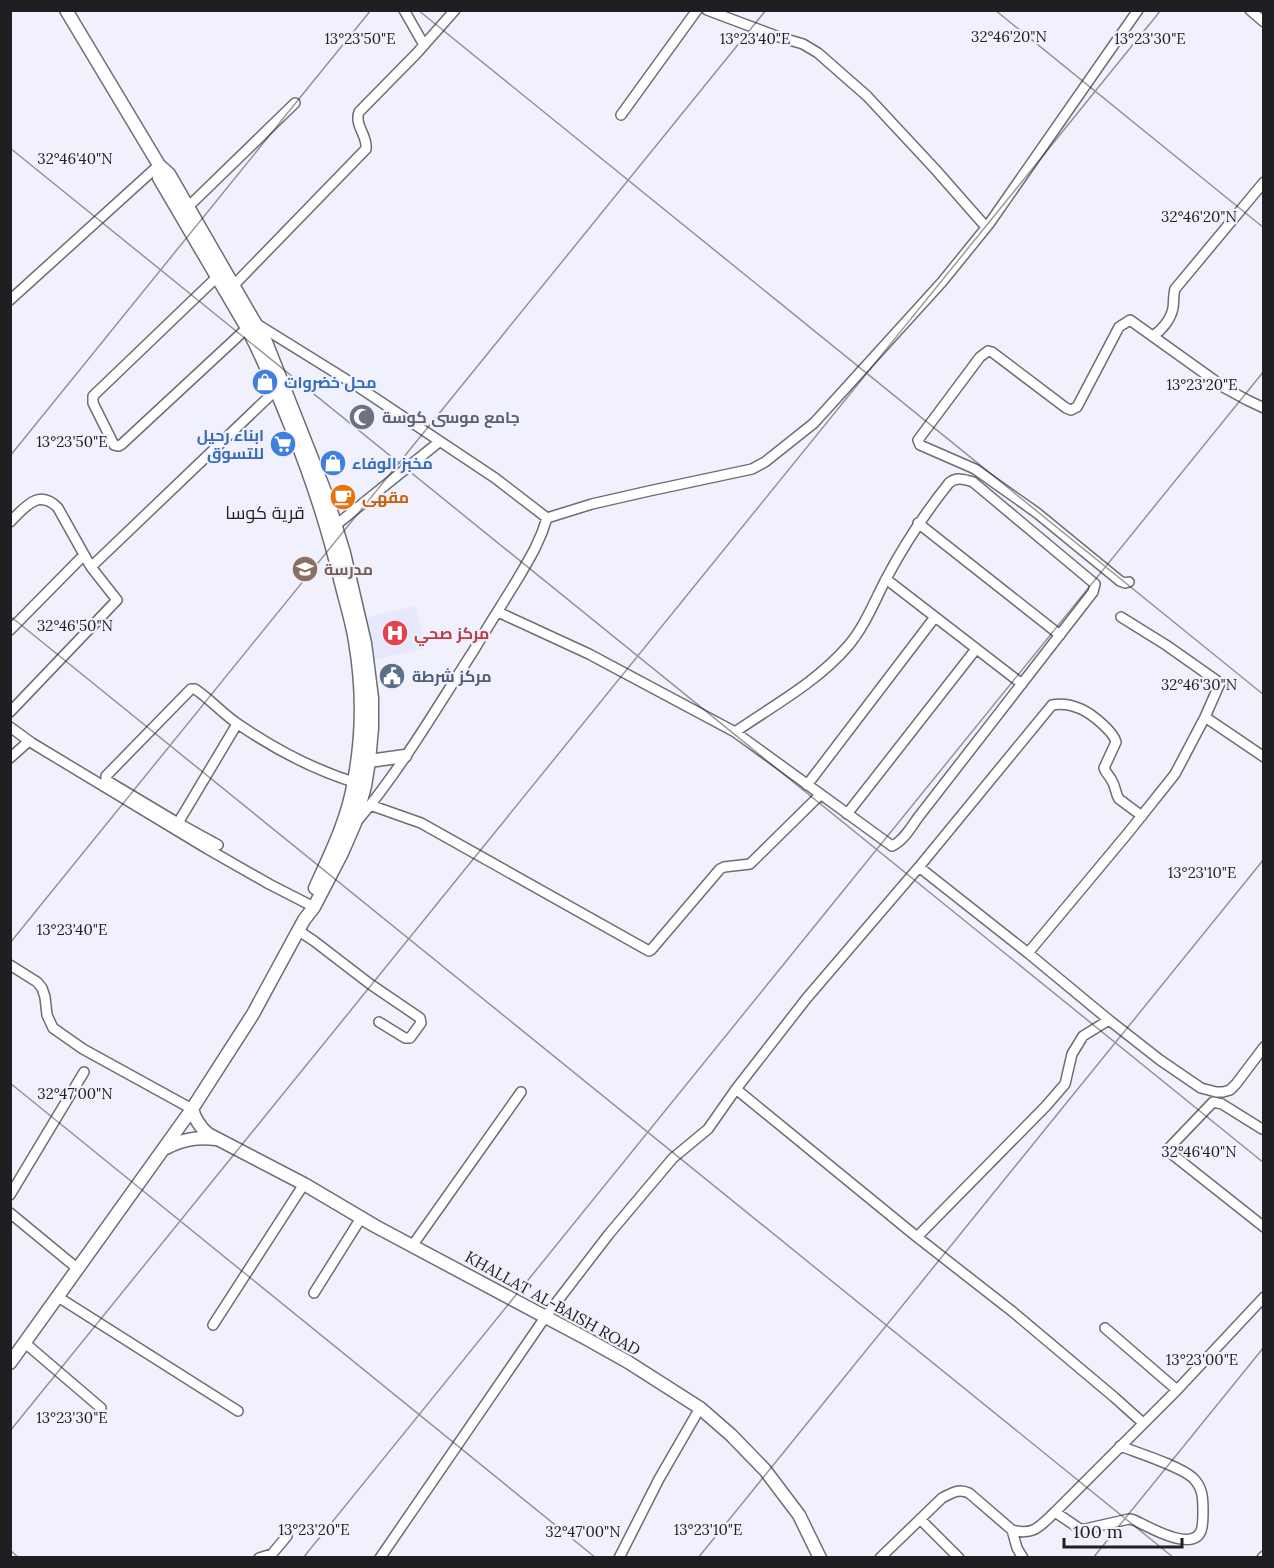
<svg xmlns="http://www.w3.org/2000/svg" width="1274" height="1568" viewBox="0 0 1274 1568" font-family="Lora,Cairo,serif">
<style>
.built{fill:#e7e8fb}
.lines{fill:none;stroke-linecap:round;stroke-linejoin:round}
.minor-casing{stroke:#6d6d77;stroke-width:12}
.tertiary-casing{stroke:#6d6d77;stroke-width:15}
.minor{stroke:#fff;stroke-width:9}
.tertiary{stroke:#fff;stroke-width:12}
.ticks{fill:none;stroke:#1f1f23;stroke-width:1.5;stroke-opacity:0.45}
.labels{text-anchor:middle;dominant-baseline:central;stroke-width:4.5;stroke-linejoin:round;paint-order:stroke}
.shop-label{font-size:16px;font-weight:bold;fill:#366cbe;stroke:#f0f1fc;text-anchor:start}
.worship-label{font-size:16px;font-weight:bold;fill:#5b616d;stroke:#f0f1fc;text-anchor:start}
.food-label{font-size:16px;font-weight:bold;fill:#c56008;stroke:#f0f1fc;text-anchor:start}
.education-label{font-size:16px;font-weight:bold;fill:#785e54;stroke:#f0f1fc;text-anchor:start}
.health-label{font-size:16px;font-weight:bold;fill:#be3a42;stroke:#f0f1fc;text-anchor:start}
.service-label{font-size:16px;font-weight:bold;fill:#4e5e75;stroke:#f0f1fc;text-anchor:start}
.street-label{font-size:16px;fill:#1f1f23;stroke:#f0f1fc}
.neighbourhood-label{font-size:18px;fill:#1f1f23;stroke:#f0f1fc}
.ticks-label{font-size:15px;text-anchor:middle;fill:#1f1f23;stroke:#f0f1fc;stroke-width:4.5;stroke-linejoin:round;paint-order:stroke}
</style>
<rect width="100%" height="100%" fill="#f0f1fc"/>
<path class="built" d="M 415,606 L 426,648 L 375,660 L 364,618 Z"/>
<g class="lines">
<defs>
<path id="minor" d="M 404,10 L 424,45
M 707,10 L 779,37 L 803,44 L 818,53 L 867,96 L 935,169 L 986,227
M 1250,10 L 1264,22
M 621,115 L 697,10
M 188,207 L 295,103
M 217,277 L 93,396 L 93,403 L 114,445 L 119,446 L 122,444 L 247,328
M 234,285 L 366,149 C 368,136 354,125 359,112 L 417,53 L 455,10
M 10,300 L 159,165
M 257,324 L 360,388 L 495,478 L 547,518
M 1153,336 C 1162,330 1171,319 1173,308 C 1174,302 1173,296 1175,289 L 1264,182
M 547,518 L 592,504 L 649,491 L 752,469 L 765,462 L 814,423 L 942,282 L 989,224 L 1138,10
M 10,522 C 25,507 39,488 58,508 L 91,567 L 117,600 L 10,712
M 918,523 L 1060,635
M 336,525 L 439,442
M 91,567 L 276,390
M 886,579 L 1022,684
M 1129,582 L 1125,583 L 1120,581 L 1037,513 L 975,469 L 920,445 L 918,440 L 980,357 L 988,351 L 992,352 L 1066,408 L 1071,410 L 1077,407 L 1119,327 L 1130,320 L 1225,388 L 1247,400 L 1264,408
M 498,612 L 589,654 L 735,732 L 892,846 C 904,841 912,825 920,815 L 1093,592 L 1095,584 L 973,482 C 964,479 956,477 949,483 C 925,513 904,545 886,579 C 874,602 865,626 848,646 C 817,682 774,705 735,732
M 10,630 L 84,555
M 1205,717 L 1264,757
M 237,724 L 178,823 L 106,780 L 106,776 L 189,691 L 191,689 L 195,689 C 210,699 223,714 238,724 C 276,750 316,771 360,784
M 10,727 L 32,743 L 206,848 L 269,884 L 314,907
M 10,758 L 29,741
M 807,785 L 935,617
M 370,805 L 421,823 L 649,951 L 651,950 L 720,869 L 724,867 L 750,864 L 820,795
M 847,814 L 976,649
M 358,820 C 402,768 437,707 474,650 C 488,626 503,603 517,580 C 530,558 540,542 547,518
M 178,823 L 218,845
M 919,867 L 1052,705 C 1062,703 1072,705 1081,709 C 1092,714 1113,731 1116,742 L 1104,768 C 1106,774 1110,776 1112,781 C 1116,787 1115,793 1119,799 L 1142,816
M 299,931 L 314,941 L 370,984 L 420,1018 L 421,1023 L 410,1038 L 405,1038 L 379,1022
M 1028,953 L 1128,833 L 1175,774 L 1205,717 L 1220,683 L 1166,645 L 1121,617
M 10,965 L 37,982 L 42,988 L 45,997 L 47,1015 L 53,1028 L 83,1049 L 192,1109
M 736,1089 L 917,1237 L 1013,1312 L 1114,1397 L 1143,1423
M 1262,1129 L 1222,1104 L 1213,1102 L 1170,1147 L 1168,1151 L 1264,1227
M 10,1195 L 84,1072
M 10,1213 L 78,1269
M 917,1237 L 1046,1106 L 1065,1084 L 1072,1054 L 1083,1036 L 1109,1020
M 412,1246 L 521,1092
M 314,1293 L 361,1218
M 58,1297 L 238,1411
M 213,1325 L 304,1184
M 1105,1328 L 1177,1390
M 25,1343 L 101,1408
M 1055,1512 L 1080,1529 L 1085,1529 L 1129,1519 L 1134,1520 C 1147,1526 1192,1553 1201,1531 C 1203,1526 1203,1518 1203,1512 C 1203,1498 1203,1488 1193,1478 C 1180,1466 1138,1453 1120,1446
M 920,1519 L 959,1558
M 1012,1530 L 1017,1548 L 1023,1558
M 259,1558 L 272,1554 L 287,1536
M 380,1558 L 546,1316 L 609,1234 L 673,1158 L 708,1129 L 736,1089 L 806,999 L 919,867 L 1028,953 L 1109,1020 L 1160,1060 L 1201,1088 L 1216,1092 L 1223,1092 L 1230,1090 L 1236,1084 L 1264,1047
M 619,1558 L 659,1479 L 700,1408
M 880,1558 L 942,1498 C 952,1493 958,1488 969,1493 L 1012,1530 C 1034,1536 1040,1526 1055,1512 L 1177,1390 L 1264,1297
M 1262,1558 L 1264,1556"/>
<path id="tertiary" d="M 159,165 L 159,178 L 247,328 C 265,361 279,397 293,432 C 313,482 329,531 341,583 C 346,603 352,622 355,641 C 363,688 363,735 354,781 C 348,819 331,853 315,888
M 369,761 L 405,756
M 192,1109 C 195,1120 200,1127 208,1134 L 304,1184 L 375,1226 L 587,1339 L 628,1362 L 700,1408 L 731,1435 L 765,1470 L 799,1515 L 820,1558
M 166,1148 C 183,1139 197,1137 216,1139
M 10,1363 L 192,1109 L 253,1014 L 304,920 L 314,907 L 342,853 L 355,823 L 365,786 L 369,761 L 372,728 L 372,698 L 365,643 L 344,553 L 326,494 L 266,342 L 169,174 L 159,165 L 66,10"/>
</defs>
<use href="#minor" class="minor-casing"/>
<use href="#tertiary" class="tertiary-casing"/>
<use href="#minor" class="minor"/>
<use href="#tertiary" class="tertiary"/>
</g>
<path class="ticks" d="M 418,10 L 1264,695M 995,10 L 1264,228M 10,148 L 1264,1163M 10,456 L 371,10M 10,616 L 1174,1558M 10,943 L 766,10M 10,1083 L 596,1558M 10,1431 L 1161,10M 10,1550 L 19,1558M 303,1558 L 1264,371M 698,1558 L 1264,859M 1093,1558 L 1264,1347"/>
<defs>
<symbol id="shop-disc" viewBox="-11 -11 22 22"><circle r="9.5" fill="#3f7fe0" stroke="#f0f1fc"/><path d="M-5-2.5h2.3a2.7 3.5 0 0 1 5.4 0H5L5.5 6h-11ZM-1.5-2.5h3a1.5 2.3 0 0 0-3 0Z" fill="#fff"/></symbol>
<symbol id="mosque-disc" viewBox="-11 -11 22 22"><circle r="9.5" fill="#6b7280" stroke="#f0f1fc"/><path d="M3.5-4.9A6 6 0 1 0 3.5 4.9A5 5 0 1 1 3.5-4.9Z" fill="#fff"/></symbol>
<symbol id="supermarket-disc" viewBox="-11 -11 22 22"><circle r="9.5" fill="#3f7fe0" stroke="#f0f1fc"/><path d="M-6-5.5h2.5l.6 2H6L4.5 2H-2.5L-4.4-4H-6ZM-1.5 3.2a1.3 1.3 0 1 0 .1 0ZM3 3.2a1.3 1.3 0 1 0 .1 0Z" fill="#fff"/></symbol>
<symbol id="cafe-disc" viewBox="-11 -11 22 22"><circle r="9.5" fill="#e8710a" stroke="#f0f1fc"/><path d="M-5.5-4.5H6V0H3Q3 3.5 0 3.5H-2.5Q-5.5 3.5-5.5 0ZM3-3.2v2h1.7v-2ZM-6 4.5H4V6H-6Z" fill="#fff"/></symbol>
<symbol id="school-disc" viewBox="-11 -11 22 22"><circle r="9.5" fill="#8d6e63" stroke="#f0f1fc"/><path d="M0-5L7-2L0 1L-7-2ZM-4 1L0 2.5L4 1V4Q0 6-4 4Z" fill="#fff"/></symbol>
<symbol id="hospital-disc" viewBox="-11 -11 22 22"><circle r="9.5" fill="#e0444e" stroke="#f0f1fc"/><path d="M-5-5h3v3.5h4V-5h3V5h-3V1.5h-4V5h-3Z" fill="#fff"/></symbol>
<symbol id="civic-disc" viewBox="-11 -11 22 22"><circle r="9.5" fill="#5c6f8a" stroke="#f0f1fc"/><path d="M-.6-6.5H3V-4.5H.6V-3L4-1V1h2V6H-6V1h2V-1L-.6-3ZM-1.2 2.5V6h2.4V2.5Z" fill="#fff"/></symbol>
</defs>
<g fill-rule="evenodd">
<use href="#shop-disc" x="250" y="367" width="30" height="30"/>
<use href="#mosque-disc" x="347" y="402" width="30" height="30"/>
<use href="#supermarket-disc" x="268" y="429" width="30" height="30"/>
<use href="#shop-disc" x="318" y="448" width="30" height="30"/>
<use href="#cafe-disc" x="328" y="482" width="30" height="30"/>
<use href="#school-disc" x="290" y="554" width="30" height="30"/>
<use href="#hospital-disc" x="380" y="618" width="30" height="30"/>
<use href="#civic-disc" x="377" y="661" width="30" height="30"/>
</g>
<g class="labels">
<g class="shop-label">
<text x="284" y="382">محل خضروات</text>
<text x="264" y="435" text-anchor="end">ابناء رحيل<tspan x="264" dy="18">للتسوق</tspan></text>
<text x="352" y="463">مخبز الوفاء</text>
</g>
<g class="worship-label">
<text x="382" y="417">جامع موسى كوسة</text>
</g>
<g class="food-label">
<text x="362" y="497">مقهى</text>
</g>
<g class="education-label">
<text x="324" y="569">مدرسة</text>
</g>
<g class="health-label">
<text x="414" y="633">مركز صحي</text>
</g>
<g class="service-label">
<text x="412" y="676">مركز شرطة</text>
</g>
<g class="street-label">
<text transform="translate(553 1303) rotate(29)">KHALLAT AL-BAISH ROAD</text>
</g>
<g class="neighbourhood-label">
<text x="265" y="512">قرية كوسا</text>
</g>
</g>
<g class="ticks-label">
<text x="1009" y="42">32°46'20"N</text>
<text x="360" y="44">13°23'50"E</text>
<text x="755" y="44">13°23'40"E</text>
<text x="1150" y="44">13°23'30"E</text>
<text x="75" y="164">32°46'40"N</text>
<text x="1199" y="222">32°46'20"N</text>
<text x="1202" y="390">13°23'20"E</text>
<text x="72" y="447">13°23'50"E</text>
<text x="75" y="631">32°46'50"N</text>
<text x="1199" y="690">32°46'30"N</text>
<text x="1202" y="878">13°23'10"E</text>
<text x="72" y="935">13°23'40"E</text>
<text x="75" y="1099">32°47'00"N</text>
<text x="1199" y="1157">32°46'40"N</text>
<text x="1202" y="1365">13°23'00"E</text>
<text x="72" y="1423">13°23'30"E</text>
<text x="314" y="1535">13°23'20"E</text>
<text x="708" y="1535">13°23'10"E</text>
<text x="583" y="1537">32°47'00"N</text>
</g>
<rect width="1274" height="1568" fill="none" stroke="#1f1f23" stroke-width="24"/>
<path d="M1064 1538v9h118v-9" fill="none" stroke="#1f1f23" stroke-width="3"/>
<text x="1073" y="1538" font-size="18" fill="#1f1f23" stroke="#f0f1fc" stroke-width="4.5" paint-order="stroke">100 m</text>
</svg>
